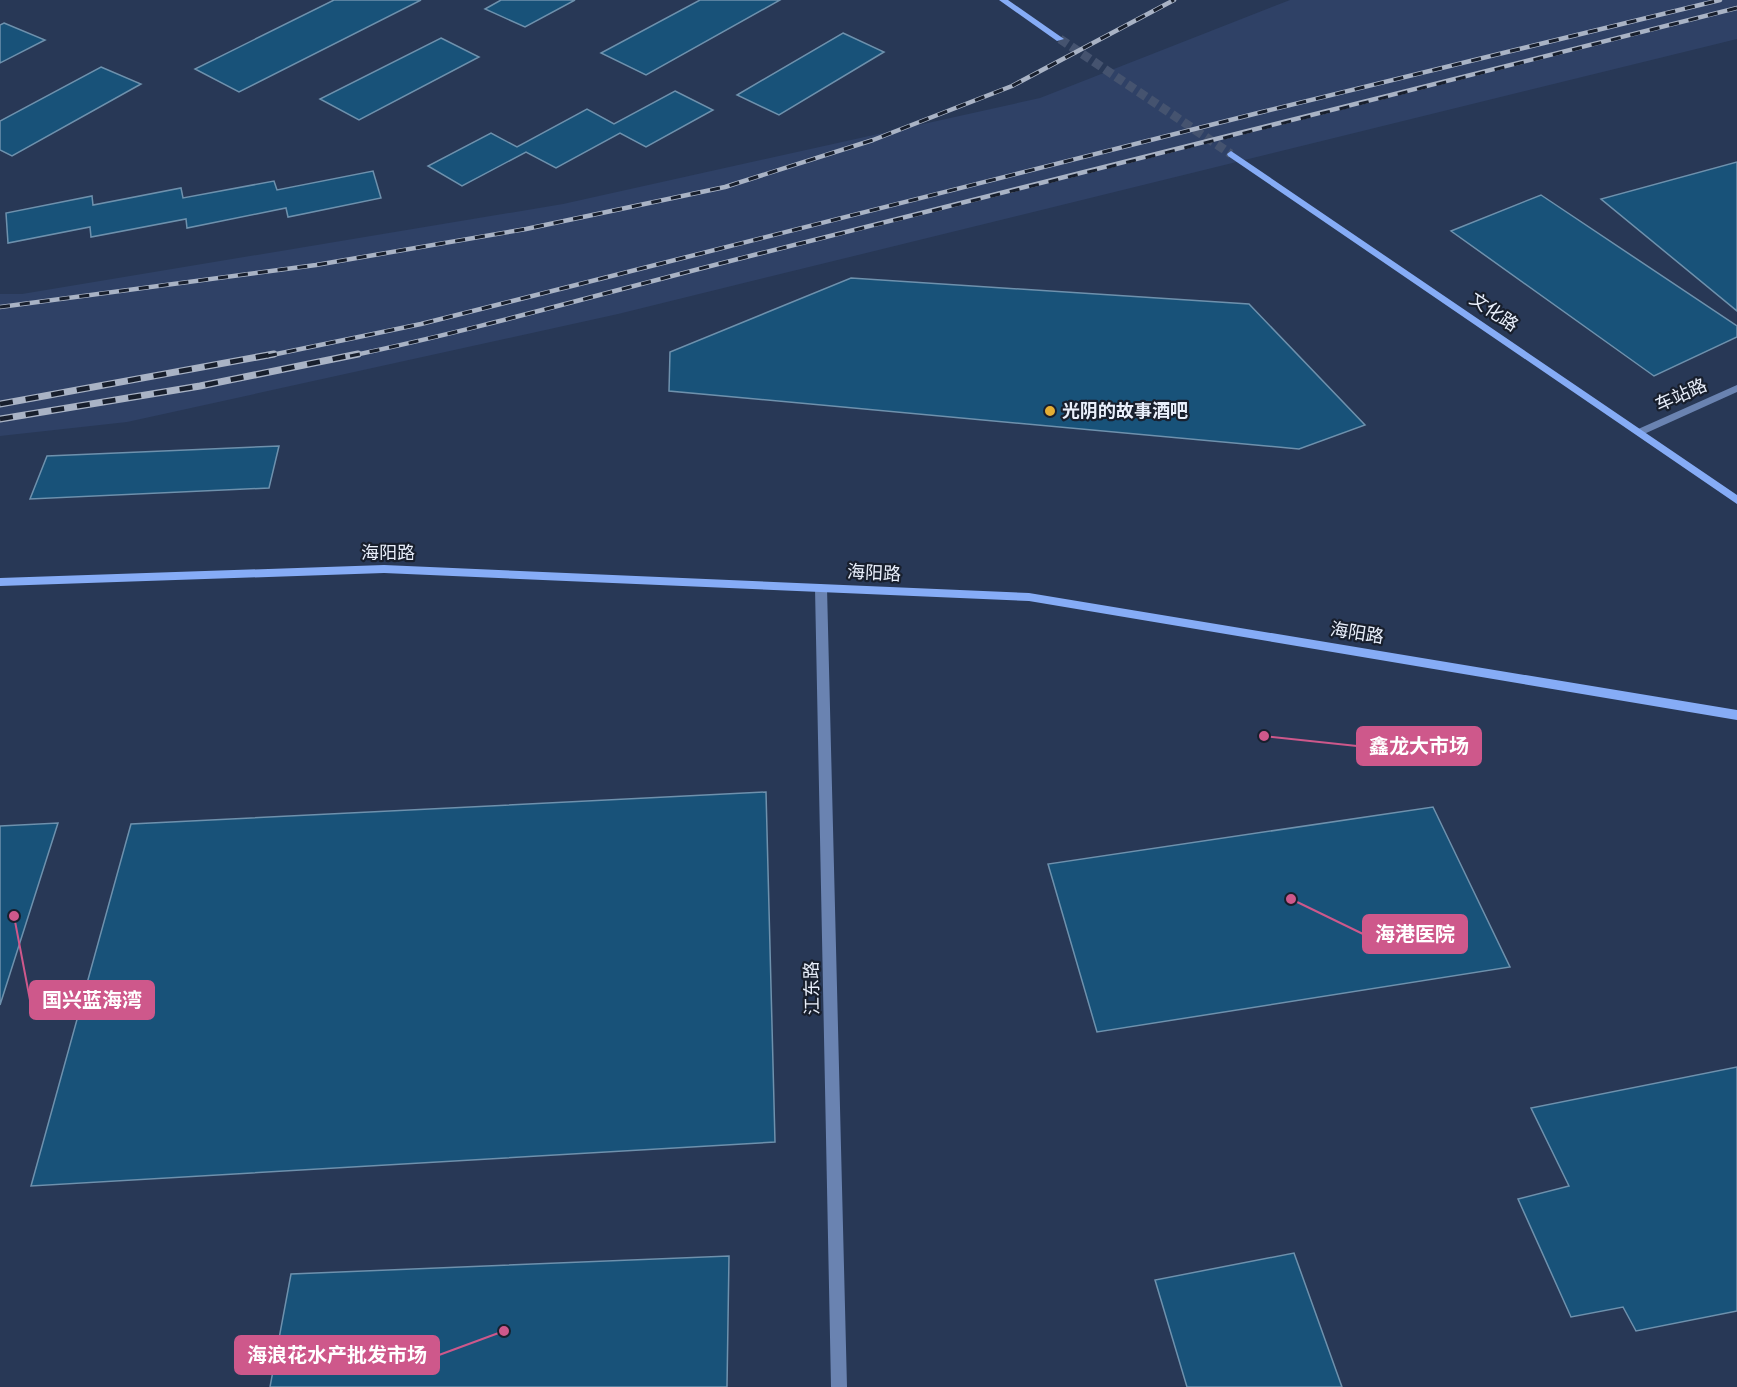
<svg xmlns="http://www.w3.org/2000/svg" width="1737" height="1387" viewBox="0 0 1737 1387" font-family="Figtree,'Noto Sans SC',sans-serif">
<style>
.built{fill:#2f4166}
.building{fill:#185279;stroke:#6e91ad;stroke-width:1.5}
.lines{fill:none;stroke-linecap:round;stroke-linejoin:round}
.secondary-tunnel{stroke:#45536f;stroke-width:9;stroke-dasharray:9 4.5;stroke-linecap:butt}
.minor{fill:#6a83b1;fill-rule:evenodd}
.secondary{fill:#86acf6;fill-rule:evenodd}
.rail-far1-casing{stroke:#a9b3c5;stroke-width:4.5}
.rail-casing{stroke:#a9b3c5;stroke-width:7}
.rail-far1{stroke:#181f2d;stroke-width:3;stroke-dasharray:10;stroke-linecap:butt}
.rail{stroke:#181f2d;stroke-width:4.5;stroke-dasharray:13;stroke-linecap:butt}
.poi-dot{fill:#e4ae35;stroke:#181f2d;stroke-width:2}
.labels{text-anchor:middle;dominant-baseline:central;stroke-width:4.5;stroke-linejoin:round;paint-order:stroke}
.street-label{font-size:18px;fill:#e9effb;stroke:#181f2d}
.poi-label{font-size:18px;font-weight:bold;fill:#e9effb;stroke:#181f2d;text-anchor:start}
.leader{fill:none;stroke:#ce588b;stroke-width:2}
.callout-dot{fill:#ce588b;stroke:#181f2d;stroke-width:2}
.callout{fill:#ce588b;stroke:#ce588b;stroke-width:2}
.callout-label{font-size:20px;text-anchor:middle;font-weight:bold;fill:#fff}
</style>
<rect width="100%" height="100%" fill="#283856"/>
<path class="built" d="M 1290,0 L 1737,0 L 1737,39 L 618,314 L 127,422 L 0,436 L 0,294 L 22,294 L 563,204 L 1040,98 Z"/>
<path class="building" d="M 334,0 L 421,0 L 239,92 L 195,69 Z
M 501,0 L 575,0 L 525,27 L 485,9 Z
M 700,0 L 780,0 L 646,75 L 601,53 Z
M 4,23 L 45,40 L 0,63 L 0,25 Z
M 843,33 L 884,52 L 779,115 L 737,95 Z
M 441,38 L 479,57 L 359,120 L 320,99 Z
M 101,67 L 141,84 L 12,156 L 0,150 L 0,121 Z
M 675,91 L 713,110 L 646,147 L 620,133 L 556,168 L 526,152 L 462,186 L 428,166 L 491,133 L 517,147 L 587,109 L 614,124 Z
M 1737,162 L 1737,311 L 1601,199 Z
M 373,171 L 381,198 L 288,217 L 286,208 L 187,228 L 186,219 L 91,237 L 90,227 L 8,243 L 6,213 L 92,196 L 93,205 L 181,188 L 183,198 L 274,181 L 277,190 Z
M 1541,195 L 1737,326 L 1737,337 L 1654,376 L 1451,231 Z
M 851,278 L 1249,304 L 1365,425 L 1299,449 L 669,391 L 670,352 Z
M 279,446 L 269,488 L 30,499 L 47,456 Z
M 766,792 L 775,1142 L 31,1186 L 131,824 Z
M 1433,807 L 1510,967 L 1097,1032 L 1048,864 Z
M 58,823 L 0,1005 L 0,826 Z
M 1737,1067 L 1737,1311 L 1636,1331 L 1623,1307 L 1571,1317 L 1518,1199 L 1569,1186 L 1531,1108 Z
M 1294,1253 L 1342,1387 L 1187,1387 L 1155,1280 Z
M 729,1256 L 727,1387 L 270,1387 L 291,1274 Z"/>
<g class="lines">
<path class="secondary-tunnel" d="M 1060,39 L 1231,154"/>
<path class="minor" d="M 1737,385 L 1737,392 L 1644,434 L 1636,434 L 1635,432 L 1636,430 Z
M 821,584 L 827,588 L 847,1387 L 831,1387 L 815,588 Z"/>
<path class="secondary" d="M 999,0 L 1008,0 L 1064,39 L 1057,41 Z
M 1231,151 L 1737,495 L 1737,504 L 1228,156 L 1227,154 Z
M 384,565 L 1029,593 L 1737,710 L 1737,720 L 1029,601 L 384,573 L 0,586 L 0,578 Z"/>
<defs>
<path id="rail-far1" d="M 0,307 L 316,265 L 526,229 L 725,187 L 873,140 L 1012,86 L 1174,0
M 267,356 L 421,324 L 1262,112 L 1720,0
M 350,356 C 489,327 624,287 762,253 C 1087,173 1412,91 1737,8"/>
<path id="rail" d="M 0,404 L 274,354
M 0,419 L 200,386 L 358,354"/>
</defs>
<use href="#rail-far1" class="rail-far1-casing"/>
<use href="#rail" class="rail-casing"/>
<use href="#rail-far1" class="rail-far1"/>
<use href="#rail" class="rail"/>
</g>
<circle class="poi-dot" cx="1050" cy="411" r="6"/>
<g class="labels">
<g class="street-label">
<text transform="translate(1494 312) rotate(34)">文化路</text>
<text transform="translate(1681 395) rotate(-24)">车站路</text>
<text x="388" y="553">海阳路</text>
<text transform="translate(874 573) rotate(3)">海阳路</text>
<text transform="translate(1357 633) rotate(9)">海阳路</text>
<text transform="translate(812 988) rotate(-91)">江东路</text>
</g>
<g class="poi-label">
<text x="1062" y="411">光阴的故事酒吧</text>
</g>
</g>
<path class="leader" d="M1264 736L1357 746M1291 899L1363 934M14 916L30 1000M504 1331L439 1355"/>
<g class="callout-dot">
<circle cx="1264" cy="736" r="6"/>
<circle cx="1291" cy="899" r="6"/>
<circle cx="14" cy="916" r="6"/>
<circle cx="504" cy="1331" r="6"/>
</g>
<g class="callout">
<rect x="1357" y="727" width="124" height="38" rx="6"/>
<rect x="1363" y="915" width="104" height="38" rx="6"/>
<rect x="30" y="981" width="124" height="38" rx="6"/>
<rect x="235" y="1336" width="204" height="38" rx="6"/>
</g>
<g class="callout-label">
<text x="1419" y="753">鑫龙大市场</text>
<text x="1415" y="941">海港医院</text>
<text x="92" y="1007">国兴蓝海湾</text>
<text x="337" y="1362">海浪花水产批发市场</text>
</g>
</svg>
